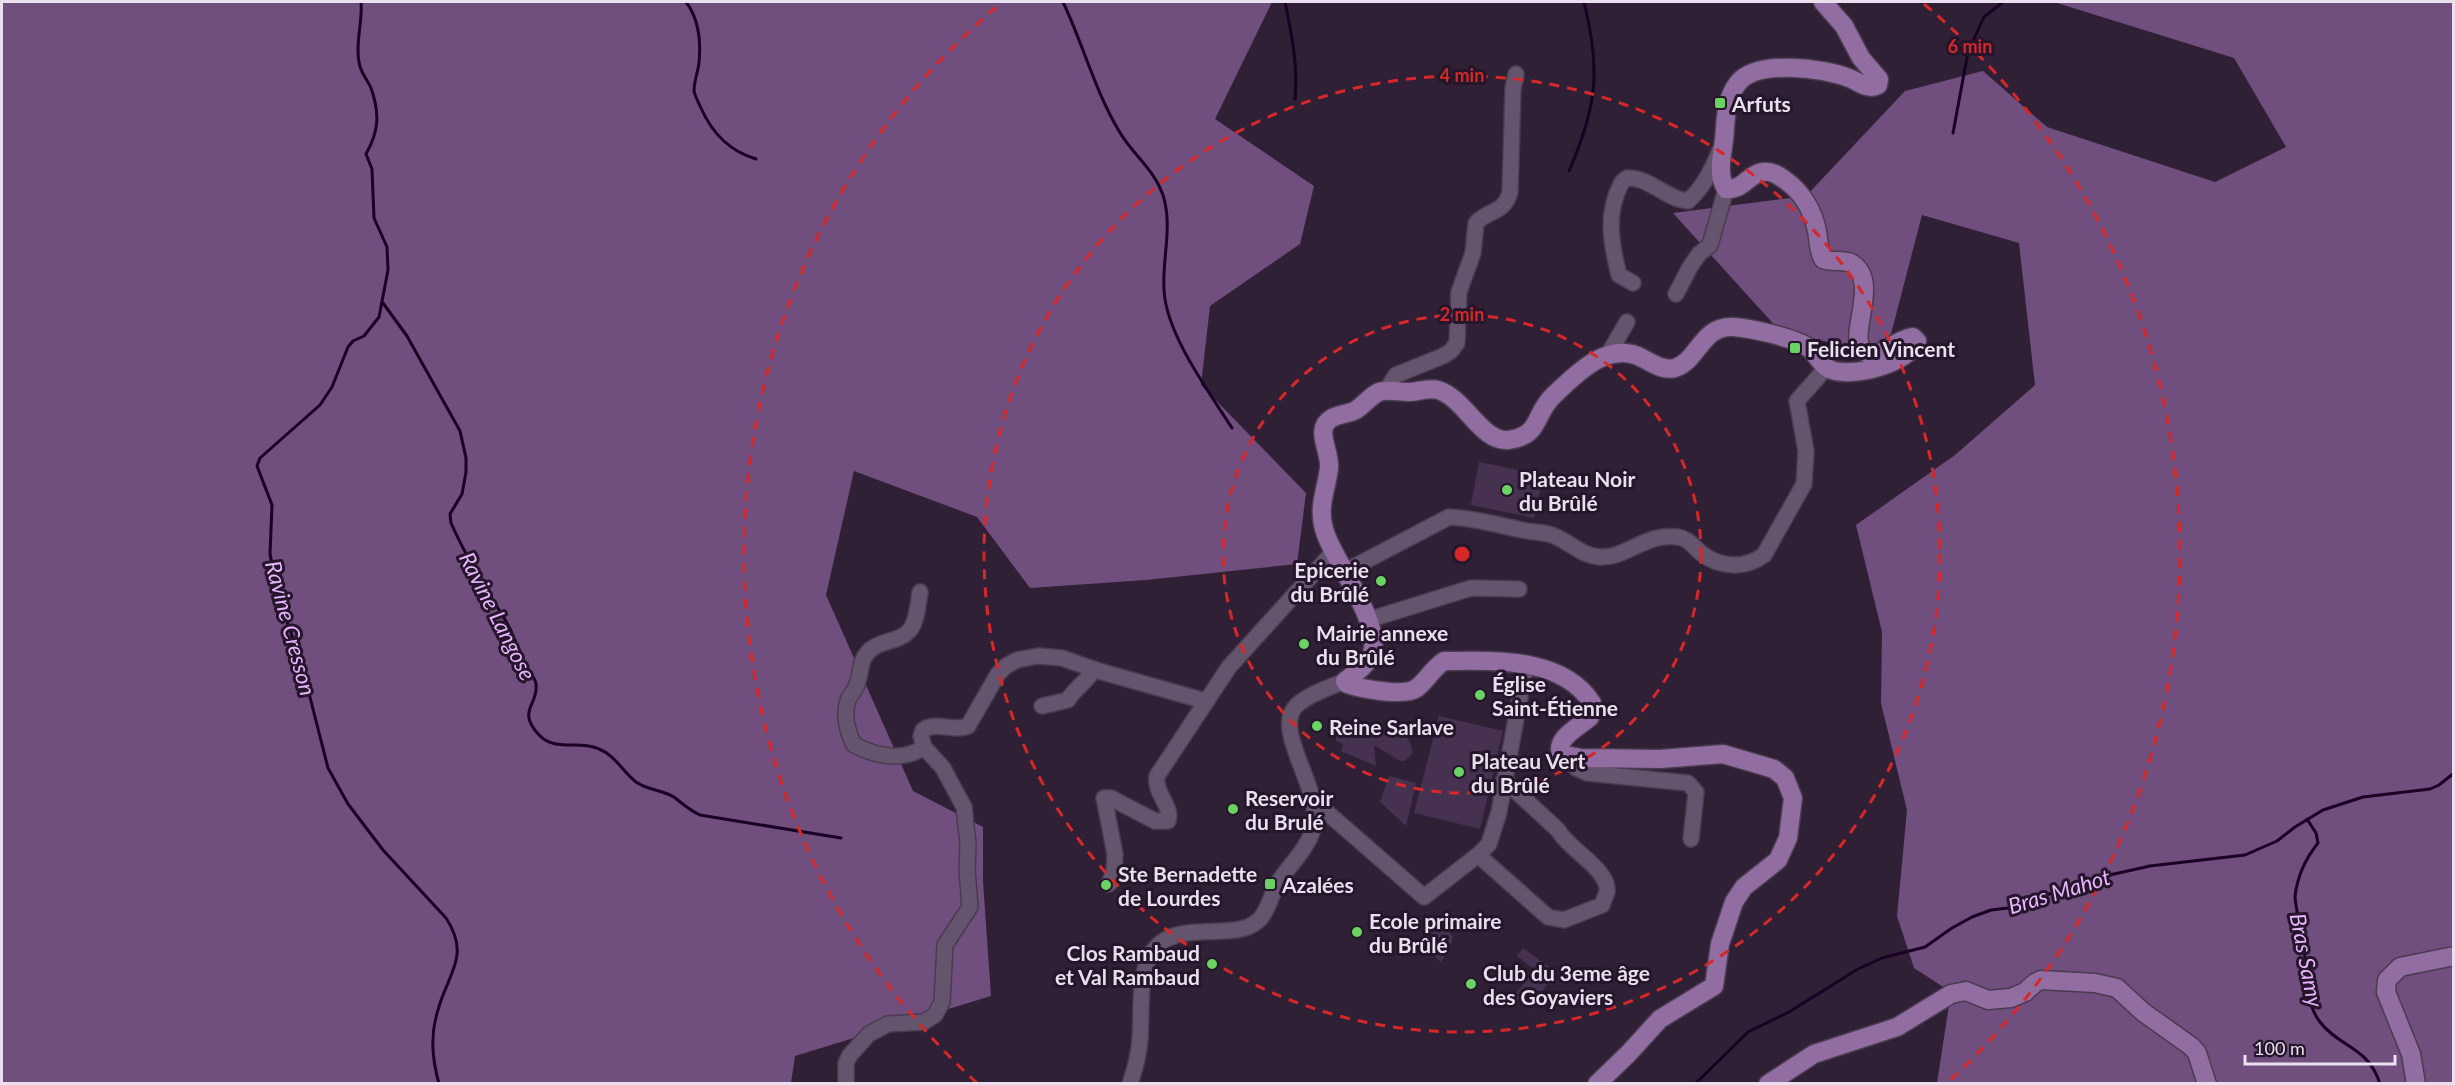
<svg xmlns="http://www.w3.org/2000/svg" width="2455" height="1085" viewBox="0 0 2455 1085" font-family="Lato,sans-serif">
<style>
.green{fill:#473150}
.forest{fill:#704e7e}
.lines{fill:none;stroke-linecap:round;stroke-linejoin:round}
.stream{stroke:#190024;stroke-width:3}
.minor-casing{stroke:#493c4f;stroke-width:18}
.major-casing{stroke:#493c4f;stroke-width:21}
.minor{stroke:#65546d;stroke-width:15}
.major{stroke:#926da2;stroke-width:18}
.ring{fill:none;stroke:#d62828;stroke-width:3;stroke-dasharray:10 8}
.poi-dot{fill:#6bd363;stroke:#25162b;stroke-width:2}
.labels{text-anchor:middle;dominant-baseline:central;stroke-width:6;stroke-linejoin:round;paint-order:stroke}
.poi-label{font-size:21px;font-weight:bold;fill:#e9dfee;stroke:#25162b;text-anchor:start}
.water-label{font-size:22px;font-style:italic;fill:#e8b5fe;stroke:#25162b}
.centre{fill:#d62828;stroke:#25162b;stroke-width:3}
.ring-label{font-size:18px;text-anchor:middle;font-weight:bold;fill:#d62828;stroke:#25162b;stroke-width:6;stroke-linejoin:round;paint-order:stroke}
</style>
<rect width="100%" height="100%" fill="#2f2035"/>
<path class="green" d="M 1479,462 L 1543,475 L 1534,518 L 1471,505 Z
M 1439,716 L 1503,731 L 1480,829 L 1414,813 Z
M 1391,731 C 1405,732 1411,740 1413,753 L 1405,761 L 1400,761 L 1374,745 L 1376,766 L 1341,751 L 1343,744 L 1336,741 L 1336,736 L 1373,736 Z
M 1389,776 L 1416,783 L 1406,826 L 1380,802 Z
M 1438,918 L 1453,937 L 1449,950 L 1441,962 L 1418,942 Z
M 1523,948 L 1556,972 L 1530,1009 L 1513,997 L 1535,970 L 1517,956 Z"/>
<path class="forest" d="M 2,2 L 1272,2 L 1215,119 L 1314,186 L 1300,244 L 1210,306 L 1201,385 L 1306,493 L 1297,564 L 1146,580 L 1030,588 L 977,517 L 854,471 L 826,595 L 913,791 L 983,827 L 983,881 L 991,996 L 795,1056 L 791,1083 L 2,1084 Z
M 2057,2 L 2453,2 L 2453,1083 L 1937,1083 L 1951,992 L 1914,968 L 1897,916 L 1907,810 L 1881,703 L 1882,632 L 1856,525 L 1955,455 L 2035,385 L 2019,243 L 1922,215 L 1885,357 L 1778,329 L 1673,213 L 1806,196 L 1905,91 L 1983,71 L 2047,127 L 2215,182 L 2286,147 L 2234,58 L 2057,3 Z"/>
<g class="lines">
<path class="stream" d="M 361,2 C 363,21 355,43 359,62 C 360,72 367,79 371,88 C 380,114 379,131 366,154 L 372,169 L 374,218 L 387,247 L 388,270 L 379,317 L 364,336 L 353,341 L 348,347 L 332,387 L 320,405 L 260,458 L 257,466 L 272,505 L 270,554 L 279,601 L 299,654 L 328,768 L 348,804 L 383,850 L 446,918 C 471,956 448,973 438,1010 C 430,1035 432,1058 439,1084
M 686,2 C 699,19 701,42 699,63 C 698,72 694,81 694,91 C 695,96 698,102 701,108 C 712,133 729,151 756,159
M 1063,2 C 1083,44 1095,91 1119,131 C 1132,154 1154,169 1163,195 C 1173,227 1162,258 1164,290 C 1166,334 1209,392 1232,428
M 1285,2 C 1292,35 1298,65 1295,99
M 1953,133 L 1968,52 L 1984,17 L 2003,2
M 1569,171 C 1597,107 1601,70 1584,2
M 383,303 L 407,336 L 460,431 L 466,458 L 466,472 L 462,494 L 450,514 L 451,523 C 467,559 487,590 507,623 C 514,635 517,648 523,660 C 526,668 535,676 536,684 C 539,705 516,710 539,735 C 555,752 580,740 599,749 C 615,755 623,772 636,782 C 647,790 663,790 674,797 C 683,804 689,810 700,815 L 841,838
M 2307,819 L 2316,833 L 2318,843 C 2306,858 2297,877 2295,897 C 2296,912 2301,926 2303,942 C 2308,968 2303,1000 2320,1022 C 2340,1048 2369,1047 2380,1084
M 1695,1084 L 1748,1032 L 1789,1012 L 1858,969 L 1882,958 L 1925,947 L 1952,928 L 1972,917 L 1991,910 L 2008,908 L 2096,878 L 2150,866 L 2245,855 L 2277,841 L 2295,827 L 2323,810 L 2363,797 L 2430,789 L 2439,785 L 2454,773"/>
<defs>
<path id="minor" d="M 1633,283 L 1619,275 C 1611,243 1605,213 1622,182 L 1627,178 C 1650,177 1665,199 1688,201 C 1703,188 1713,168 1720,150
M 1676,294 L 1690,267 L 1699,254 L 1710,245 L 1726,189
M 1609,353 L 1627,322
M 1386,391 L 1396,375 L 1443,356 L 1451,351 L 1457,343 L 1459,292 L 1473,253 L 1476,223 C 1489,209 1504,214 1510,192 L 1513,89 L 1516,74
M 1346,571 L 1449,517 C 1474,518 1498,525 1522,530 C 1531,532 1541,532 1549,534 C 1567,539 1579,555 1599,557 C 1626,559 1646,532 1678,537 C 1689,539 1693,546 1701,553 C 1720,568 1745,569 1764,555 L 1804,484 L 1806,451 L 1797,401 L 1826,368
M 920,592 C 918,604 917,624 908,632 C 898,642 881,640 870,650 C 859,660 862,671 857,684 C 856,690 850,694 848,700 C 843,716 847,731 854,745 C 876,756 903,762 924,747
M 1368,620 L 1471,588 L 1519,589
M 1042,706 L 1068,700 C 1075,688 1087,682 1094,669
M 1570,757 L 1576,768 L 1587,773 L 1688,783 L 1696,792 L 1691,839
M 1314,801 L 1424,897 L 1478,855 L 1489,844 L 1499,812 L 1526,664
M 1478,855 L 1548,917 L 1564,920 L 1602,905 C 1603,901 1606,896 1607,892 C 1610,870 1568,849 1558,830 L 1504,780
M 1109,884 L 1114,872 L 1115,854 L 1104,798 L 1111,798 L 1155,821 L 1168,821 C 1173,806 1154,794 1157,776 L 1229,667 L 1334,551
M 846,1084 L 846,1063 L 850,1055 L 869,1034 L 888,1024 L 924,1022 L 935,1015 L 942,1002 L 945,945 L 970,907 L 967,870 L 968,844 L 964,807 L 943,768 L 924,747 L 921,736 L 923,730 C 937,721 954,732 968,726 L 998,674 L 1006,666 L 1017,660 L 1038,656 L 1062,658 L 1099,671 L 1205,701
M 1130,1084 C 1135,1069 1139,1055 1140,1039 C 1142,1015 1138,976 1151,954 C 1172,920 1218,938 1248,927 C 1253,925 1257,922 1260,919 C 1269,909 1271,894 1278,883 C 1289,865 1306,851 1313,830 C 1326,792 1270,730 1297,705 C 1309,694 1330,687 1345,681"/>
<path id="major" d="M 1597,1084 L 1629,1053 L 1660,1019 L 1714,986 L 1720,944 L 1734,902 L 1744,887 L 1778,860 L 1788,838 L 1793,798 L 1785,778 L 1774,769 L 1723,754 L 1660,759 L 1581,758 L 1561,754 C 1555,738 1579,727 1590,717 L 1592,703 C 1562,656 1493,661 1444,661 C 1433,668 1427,680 1417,688 C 1404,697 1362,689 1347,684 L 1345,681 C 1355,673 1368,665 1372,653 C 1382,624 1336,563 1326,535 C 1316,508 1326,493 1329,468 C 1331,451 1313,429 1332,418 C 1339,414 1349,414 1356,410 C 1364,405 1370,396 1379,392 C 1388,389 1399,392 1409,392 C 1418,392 1428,387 1438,390 C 1465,398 1481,442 1508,440 C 1542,436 1533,414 1554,395 C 1577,373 1609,340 1642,358 C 1652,363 1663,371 1675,368 C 1698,361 1702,325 1733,327 C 1750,328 1796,338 1809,348 C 1816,354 1821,365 1829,369 C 1850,379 1909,364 1917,341 L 1913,337 C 1899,339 1888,350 1875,355 C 1870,354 1865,353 1862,349 C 1848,334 1881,281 1851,263 C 1842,259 1832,263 1823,259 C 1818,250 1819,241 1817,231 C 1813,211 1802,192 1785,180 C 1778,175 1772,171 1763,172 C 1748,174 1744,190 1726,189 C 1717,174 1722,157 1724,140 C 1726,120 1725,99 1738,83 C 1757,59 1823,68 1849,78 C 1858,81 1868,91 1878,85 L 1879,79 L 1861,58 L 1844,26 L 1823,2
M 1768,1084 L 1814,1054 L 1897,1027 L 1951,994 L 1966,991 L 1988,1000 L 2011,998 L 2025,992 L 2035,983 L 2041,980 L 2095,983 L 2117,988 L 2143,1012 L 2192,1047 L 2197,1053 L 2207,1084
M 2416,1084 L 2411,1054 L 2386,992 L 2387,980 L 2400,967 L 2454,956"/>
</defs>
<use href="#minor" class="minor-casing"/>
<use href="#major" class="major-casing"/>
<use href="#minor" class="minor"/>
<use href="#major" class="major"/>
</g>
<g class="ring">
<circle cx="1462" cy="554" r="239"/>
<circle cx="1462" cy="554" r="478"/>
<path d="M977 1083A718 718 0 0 1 1000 4M1924 4A718 718 0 0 1 1947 1083"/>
</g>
<g class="poi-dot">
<rect x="1714" y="97" width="12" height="12" rx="3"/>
<rect x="1789" y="342" width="12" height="12" rx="3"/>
<circle cx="1507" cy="490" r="6"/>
<circle cx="1381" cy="581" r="6"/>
<circle cx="1304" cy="644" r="6"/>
<circle cx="1480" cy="695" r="6"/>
<circle cx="1317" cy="726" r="6"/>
<circle cx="1459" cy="772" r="6"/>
<circle cx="1233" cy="809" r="6"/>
<rect x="1264" y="878" width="12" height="12" rx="3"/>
<circle cx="1106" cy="885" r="6"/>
<circle cx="1357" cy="932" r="6"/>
<circle cx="1212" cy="964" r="6"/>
<circle cx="1471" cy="984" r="6"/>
</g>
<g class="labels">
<g class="poi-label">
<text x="1732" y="103">Arfuts</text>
<text x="1807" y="348">Felicien Vincent</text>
<text x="1519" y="478">Plateau Noir<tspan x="1519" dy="24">du Brûlé</tspan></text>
<text x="1369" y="569" text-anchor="end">Epicerie<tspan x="1369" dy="24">du Brûlé</tspan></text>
<text x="1316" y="632">Mairie annexe<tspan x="1316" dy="24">du Brûlé</tspan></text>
<text x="1492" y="683">Église<tspan x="1492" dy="24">Saint-Étienne</tspan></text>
<text x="1329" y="726">Reine Sarlave</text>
<text x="1471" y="760">Plateau Vert<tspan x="1471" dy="24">du Brûlé</tspan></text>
<text x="1245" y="797">Reservoir<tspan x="1245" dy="24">du Brulé</tspan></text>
<text x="1118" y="873">Ste Bernadette<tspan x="1118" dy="24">de Lourdes</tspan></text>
<text x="1282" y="884">Azalées</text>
<text x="1369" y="920">Ecole primaire<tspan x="1369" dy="24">du Brûlé</tspan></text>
<text x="1200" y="952" text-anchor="end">Clos Rambaud<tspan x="1200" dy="24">et Val Rambaud</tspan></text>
<text x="1483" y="972">Club du 3eme âge<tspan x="1483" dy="24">des Goyaviers</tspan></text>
</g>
<g class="water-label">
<text transform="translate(498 616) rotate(63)">Ravine Langose</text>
<text transform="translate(291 628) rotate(75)">Ravine Cresson</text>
<text transform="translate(2059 891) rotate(-17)">Bras Mahot</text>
<text transform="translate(2307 960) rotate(79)">Bras Samy</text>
</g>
</g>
<circle cx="1462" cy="554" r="9" class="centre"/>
<g class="ring-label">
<text x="1970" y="53">6 min</text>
<text x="1462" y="82">4 min</text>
<text x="1462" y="321">2 min</text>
</g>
<rect width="2455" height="1085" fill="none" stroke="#e9dfee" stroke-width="6"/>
<path d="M2245 1055v9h150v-9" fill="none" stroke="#e9dfee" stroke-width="3"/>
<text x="2254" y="1055" font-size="18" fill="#e9dfee" stroke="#25162b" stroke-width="4.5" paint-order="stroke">100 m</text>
</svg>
